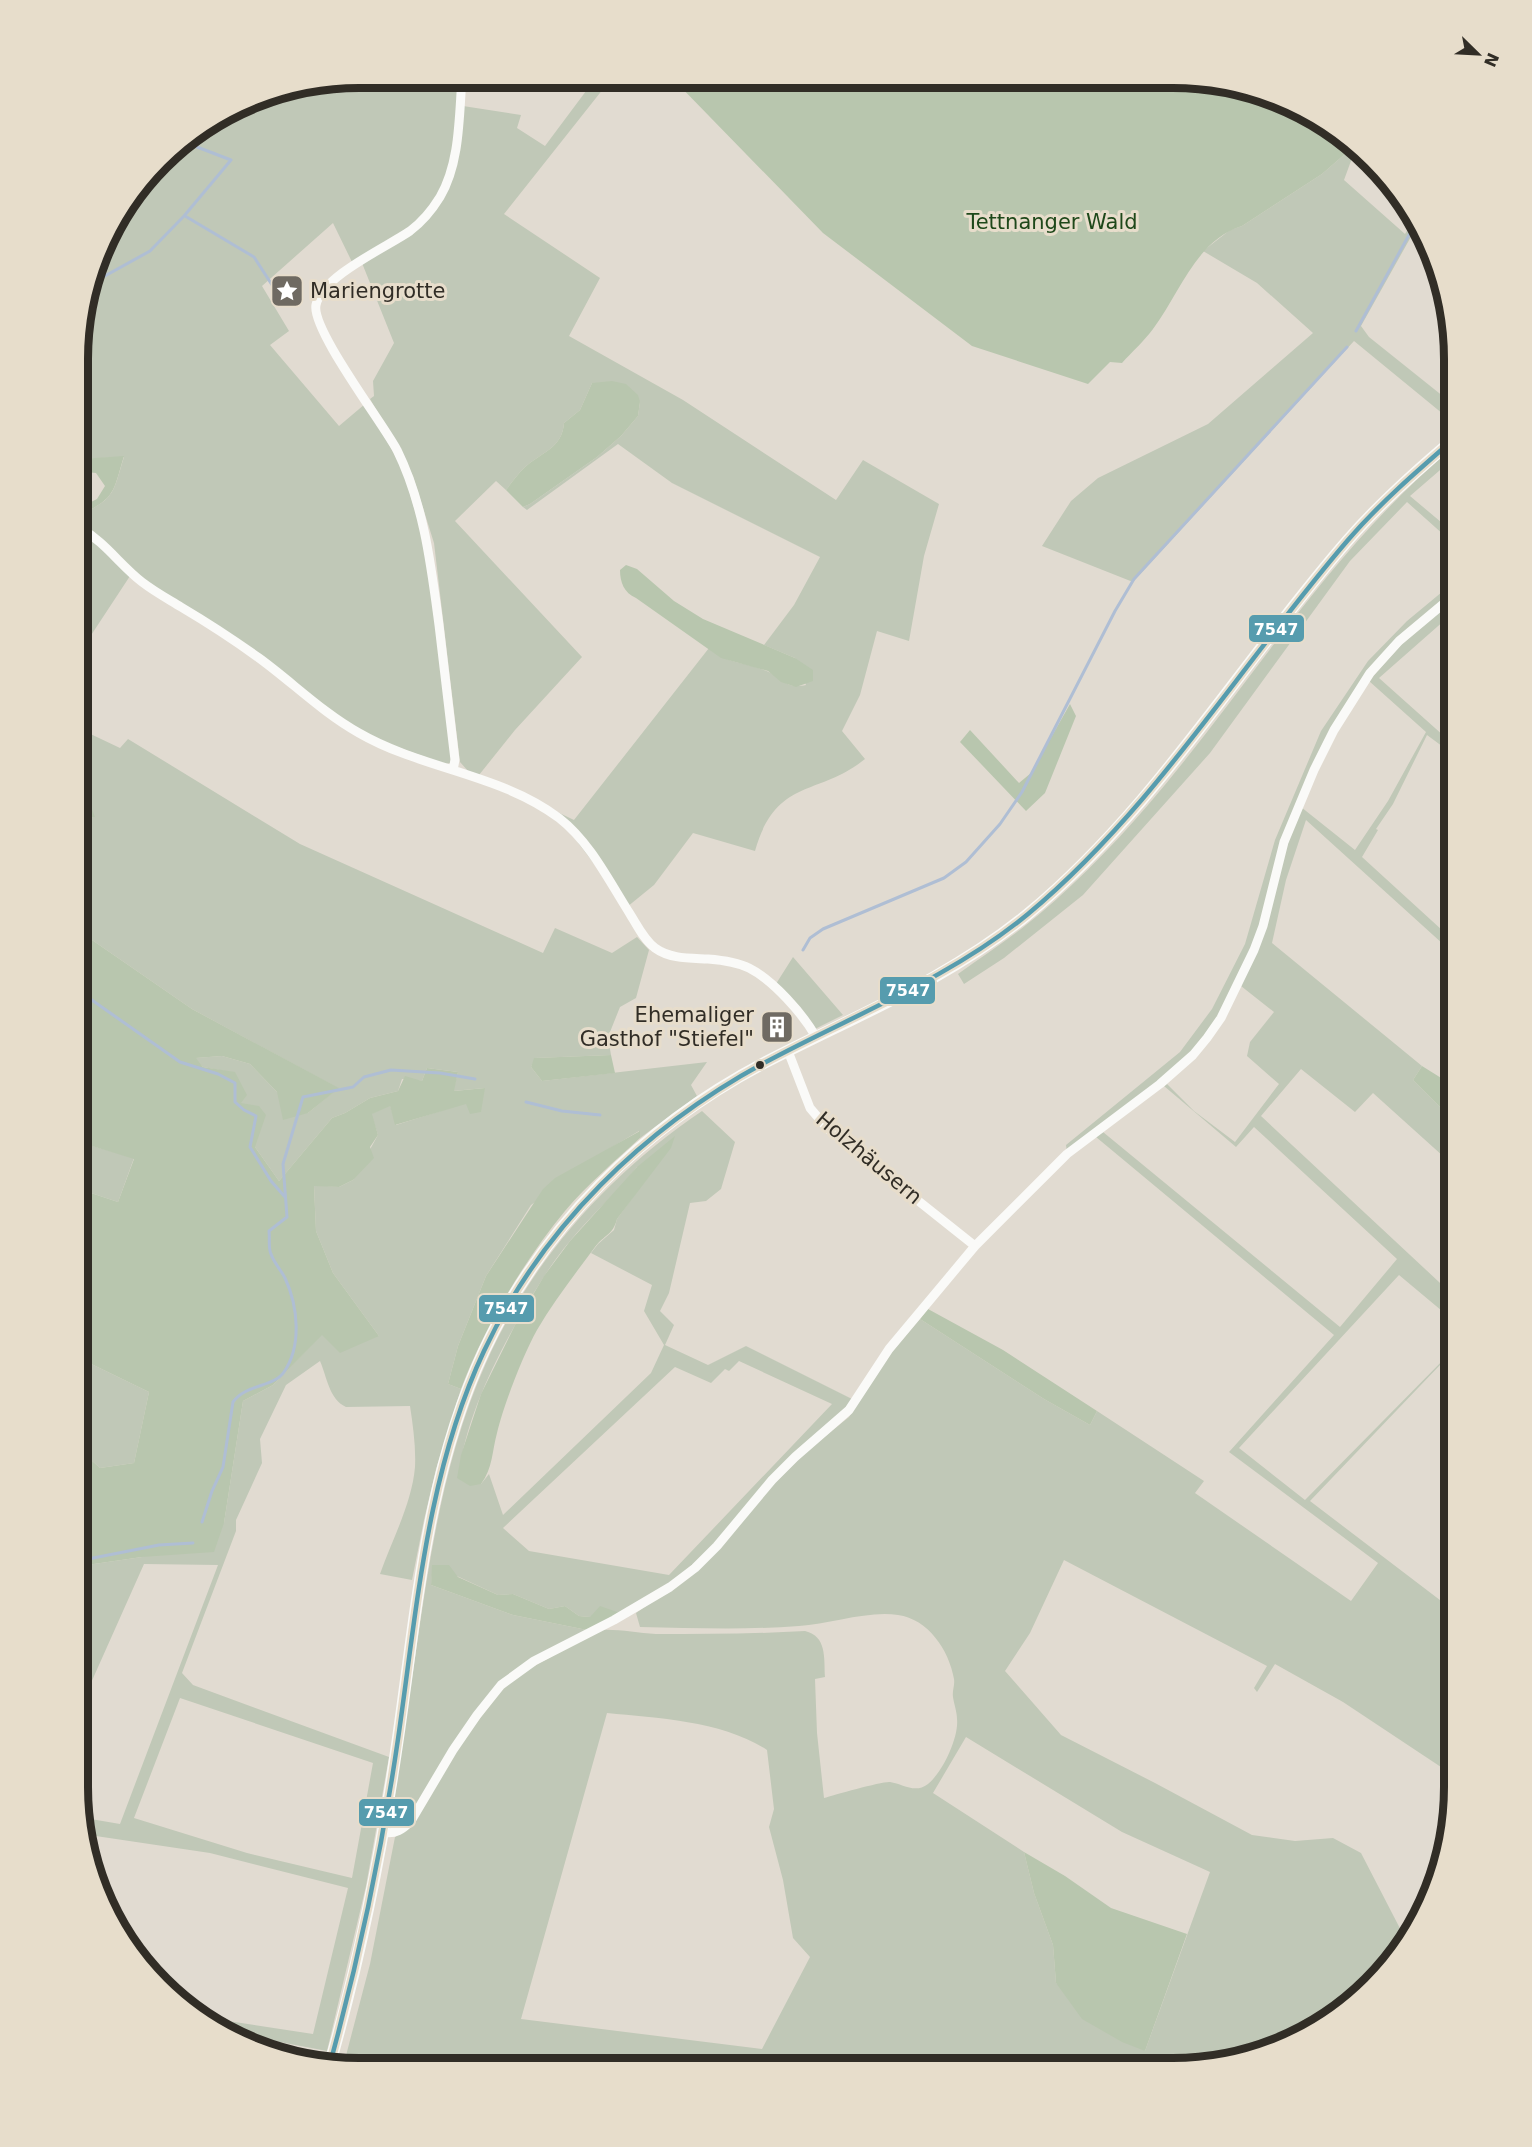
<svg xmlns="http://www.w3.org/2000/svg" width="1532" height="2147" viewBox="0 0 1532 2147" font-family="'DejaVu Sans',sans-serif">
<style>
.green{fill:#c0c8b7;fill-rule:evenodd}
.forest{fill:#b8c6ae}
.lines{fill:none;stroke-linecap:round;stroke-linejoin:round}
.stream{stroke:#afbed4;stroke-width:3}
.street{stroke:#fafaf8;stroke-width:9}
.secondary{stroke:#fafaf8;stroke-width:12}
.bus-1-casing{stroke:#e7ddcb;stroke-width:9}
.bus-1{stroke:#569cae;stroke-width:4.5}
.bus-dot{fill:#312d26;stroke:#e7ddcb;stroke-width:2}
.labels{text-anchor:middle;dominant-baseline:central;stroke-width:6;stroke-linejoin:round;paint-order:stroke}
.park-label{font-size:21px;fill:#1e481a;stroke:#e7ddcb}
.poi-label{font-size:21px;fill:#312d26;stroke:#e7ddcb;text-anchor:start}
.street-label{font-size:21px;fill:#312d26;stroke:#e7ddcb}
.rim{fill:none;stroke:#312d26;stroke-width:8}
.line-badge{stroke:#e7ddcb;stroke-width:2}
.badge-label{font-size:16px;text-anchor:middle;font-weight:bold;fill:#fff}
</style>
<rect width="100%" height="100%" fill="#e1dbd1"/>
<path class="green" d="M 360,78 L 465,78 L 463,106 L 521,115 L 517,128 L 545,146 L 595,79 L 611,79 L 504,214 L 600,278 L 569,336 L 683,400 L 836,500 L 863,460 L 939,504 L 924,556 L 909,641 L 877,631 L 860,695 L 842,731 L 865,759 C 818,797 776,777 755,851 L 693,833 L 654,885 L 627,907 L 553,810 L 574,820 L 709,648 C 730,665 741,661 764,670 C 782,676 784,690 806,685 L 795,658 L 764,645 L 794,605 L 820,557 L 672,483 L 618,444 L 527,510 L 523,507 L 530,504 L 597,457 L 621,436 L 638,416 L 640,402 L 592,383 L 580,410 L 564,423 C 562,449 541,452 524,468 C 518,474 512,482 506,490 L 496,481 L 455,521 L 582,657 L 515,730 L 479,775 L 468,771 L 460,762 L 434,543 L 413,476 L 394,440 L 370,399 L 374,396 L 373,381 L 394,343 L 362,263 L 352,262 L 333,223 L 262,286 L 289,331 L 270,345 L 339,426 L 365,404 L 402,467 L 426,548 L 452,753 L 450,763 L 444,764 L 365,735 L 149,586 L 80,528 L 80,515 C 116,498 113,492 124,457 L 80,459 L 80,322 L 116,219 L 174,148 L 269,93 Z
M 1353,147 L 1355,150 L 1344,180 L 1405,234 L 1413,221 L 1417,226 L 1361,326 L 1369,337 L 1454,405 L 1454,423 L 1354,341 L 1133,582 L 1042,546 L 1071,501 L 1098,478 L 1208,424 L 1313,333 L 1257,283 L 1203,251 L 1230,230 L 1242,226 L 1322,174 Z
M 1454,447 L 1454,458 L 1410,496 L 1454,533 L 1454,544 L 1407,502 L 1350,561 L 1210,753 L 1083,895 L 1004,958 L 964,984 L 958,974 C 979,959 1001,944 1021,929 C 1067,893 1110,849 1148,805 C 1250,686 1331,548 1454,447 Z
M 80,531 L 88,536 L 130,576 L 80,652 Z
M 1454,582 L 1454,592 L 1364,676 L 1302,789 L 1266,908 L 1252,945 L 1220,1014 L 1186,1059 L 1067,1152 L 1066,1145 L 1180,1052 L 1212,1009 L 1245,944 L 1275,840 L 1321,731 L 1368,661 L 1407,621 Z
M 1450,602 L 1454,607 L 1454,612 L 1379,678 L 1454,745 L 1454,755 L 1427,735 L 1393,804 L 1376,829 L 1378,830 L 1362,857 L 1454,941 L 1454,954 L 1306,820 L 1286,880 L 1272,943 L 1422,1066 L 1413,1080 L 1454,1121 L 1454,1166 L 1373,1093 L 1355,1112 L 1301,1069 L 1261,1116 L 1454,1296 L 1454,1321 L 1399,1275 L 1239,1448 L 1305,1500 L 1454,1349 L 1454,1380 L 1440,1365 L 1310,1501 L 1453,1610 L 1453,1775 L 1343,1702 L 1275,1664 L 1257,1692 L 1254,1688 L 1267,1666 L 1064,1560 L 1030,1633 L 1005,1671 L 1061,1735 L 1155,1783 L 1252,1835 L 1295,1841 L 1333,1838 L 1361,1853 L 1407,1942 L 1406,1944 L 1358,1999 L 1297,2040 L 1173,2069 L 343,2067 L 370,1964 L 395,1837 L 411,1826 L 461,1743 L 505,1686 L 518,1675 L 600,1630 C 619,1629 637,1633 656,1634 C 706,1634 755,1634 805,1631 C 827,1636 824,1658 825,1677 L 815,1679 L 817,1733 L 824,1798 C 834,1795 883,1781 890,1782 C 903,1784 915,1794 928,1784 C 943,1772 959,1737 957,1719 C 957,1712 954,1704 953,1697 C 952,1691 955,1685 954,1679 C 949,1650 928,1619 898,1615 C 870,1610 829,1624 799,1626 C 746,1630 693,1628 640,1627 L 636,1613 L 697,1570 L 766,1492 L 807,1451 L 849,1417 L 891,1353 L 920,1319 L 1044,1399 L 1090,1425 L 1097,1411 L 1204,1481 L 1195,1493 L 1351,1601 L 1378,1563 L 1229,1452 L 1334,1335 L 1096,1137 L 1103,1132 L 1340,1327 L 1397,1259 L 1254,1127 L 1236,1147 L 1164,1086 L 1167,1084 L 1194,1111 L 1235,1142 L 1279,1084 L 1247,1056 L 1250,1042 L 1274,1012 L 1241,986 L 1297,816 L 1301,807 L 1355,850 L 1388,801 L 1426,732 L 1369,681 L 1400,646 ZM 607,1713 C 658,1718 723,1721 767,1750 L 774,1809 L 769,1827 L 783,1880 L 793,1938 L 810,1957 L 762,2049 L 521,2019 ZM 966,1737 L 1122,1832 L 1210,1872 L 1145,2051 L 1056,1983 L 1053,1945 L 1034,1893 L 1024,1852 L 933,1793 Z
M 80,729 L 120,748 L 128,739 L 300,844 L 543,953 L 555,928 L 612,953 L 637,937 L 649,950 L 636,998 L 620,1007 L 608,1037 L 611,1055 L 535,1058 L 531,1067 L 542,1081 L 707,1062 L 691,1085 L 697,1096 L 640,1138 L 639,1131 L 607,1150 L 531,1205 L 486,1276 L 458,1346 L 448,1384 L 461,1389 L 436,1469 L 424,1520 L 412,1580 L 380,1574 C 392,1540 412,1503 415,1467 C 416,1447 413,1426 410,1406 L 346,1407 C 329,1399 327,1377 320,1361 L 286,1385 L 260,1439 L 262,1463 L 236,1520 L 236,1531 L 182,1673 L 193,1685 L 389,1757 L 366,1886 L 327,2051 L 269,2040 L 267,2046 L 203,2021 L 196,2016 L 313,2034 L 348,1888 L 210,1853 L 89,1835 L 85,1818 L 120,1824 L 218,1565 L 144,1564 L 78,1712 L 78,1582 L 87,1565 L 142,1557 L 224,1523 L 243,1401 L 273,1385 L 322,1334 L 379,1336 L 333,1273 L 316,1231 L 314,1185 L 339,1187 L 353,1180 L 378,1135 L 371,1114 L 390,1105 L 396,1125 L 466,1103 L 485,1088 L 453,1091 L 458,1072 L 427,1068 L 422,1081 L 402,1079 L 398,1091 L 370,1098 L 345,1113 L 332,1118 L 279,1181 L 255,1147 L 240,1103 L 235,1073 L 203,1067 L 195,1058 L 222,1056 L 250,1064 L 277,1092 L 308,1113 L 338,1088 L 192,1009 L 79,931 L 80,819 L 94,817 L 87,796 L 80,789 ZM 180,1698 L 373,1763 L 352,1878 L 247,1853 L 134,1818 Z
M 793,957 L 843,1015 L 809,1032 L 774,987 Z
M 702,1111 L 735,1142 L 721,1189 L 706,1201 L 690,1203 L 669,1293 L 660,1311 L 674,1325 L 665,1345 L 708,1365 L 746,1346 L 854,1400 L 718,1542 L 668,1586 L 620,1613 L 590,1617 L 579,1616 L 565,1606 L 549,1609 L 513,1594 L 498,1595 L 433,1565 L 431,1585 L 513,1615 L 587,1630 L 500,1682 L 414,1812 C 407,1820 402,1828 390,1829 C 399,1767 408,1706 417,1644 C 431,1548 446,1452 486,1363 C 532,1259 609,1174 702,1111 ZM 637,1167 L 641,1186 L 617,1219 L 614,1230 L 598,1244 L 591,1253 L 652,1285 L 644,1311 L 664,1345 L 651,1373 L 503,1515 L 489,1474 L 481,1484 L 458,1478 C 466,1417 494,1362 524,1309 C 538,1286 552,1262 570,1241 C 591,1215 617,1193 637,1167 ZM 739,1361 L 832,1404 L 669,1575 L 529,1551 L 503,1528 L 675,1367 L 711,1383 L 725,1369 L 729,1371 Z
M 79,1142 L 134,1158 L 118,1202 L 79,1189 Z
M 79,1358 L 149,1392 L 134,1463 L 100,1468 L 79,1449 Z"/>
<path class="forest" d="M 673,79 L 1210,80 L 1280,99 L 1344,136 L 1353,147 L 1322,174 L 1242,226 C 1196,240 1180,293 1153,329 C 1144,341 1132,352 1122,363 L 1110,362 L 1088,384 L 972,346 L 823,233 Z
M 612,381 L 626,384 L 638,395 L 640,402 L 638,416 L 621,436 L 597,457 L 530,504 L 523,507 L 506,490 C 512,482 518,474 524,468 C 541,452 562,449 564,423 L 580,410 L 592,383 Z
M 124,456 C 113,492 116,498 80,515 L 80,510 L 85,505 L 97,499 L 105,486 L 96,473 L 86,472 L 83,484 L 80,487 L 80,459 Z
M 626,565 L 637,569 L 674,601 L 703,619 L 795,658 L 813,670 L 813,681 L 796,687 L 781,682 L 768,671 L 721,658 L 636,598 C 624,593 620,582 620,570 Z
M 1070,704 L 1076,716 L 1045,793 L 1026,811 L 960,742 L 970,730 L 1019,783 L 1031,773 Z
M 80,789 L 87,796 L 95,817 L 80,819 Z
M 79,931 L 192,1009 L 339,1088 L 308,1113 L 283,1120 L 277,1092 L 250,1064 L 222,1056 L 196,1058 L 203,1067 L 235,1072 L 247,1095 L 241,1103 L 259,1106 L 266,1115 L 255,1147 L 279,1181 L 332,1118 L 345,1113 L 370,1098 L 398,1091 L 405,1076 L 422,1081 L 427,1068 L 458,1072 L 454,1091 L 485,1088 L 481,1112 L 470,1114 L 466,1104 L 395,1125 L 390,1106 L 372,1114 L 378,1135 L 370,1147 L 374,1158 L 353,1180 L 339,1187 L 314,1186 L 316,1231 L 333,1273 L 379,1336 L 340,1353 L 322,1335 L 273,1385 L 243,1401 L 224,1523 L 214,1552 L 142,1557 L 87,1565 L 78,1582 L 79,1449 L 100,1468 L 134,1463 L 149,1392 L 79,1358 L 79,1189 L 118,1202 L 134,1159 L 79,1142 Z
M 611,1055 L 615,1073 L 542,1081 L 531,1067 L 534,1058 Z
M 1422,1066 L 1454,1086 L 1454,1121 L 1413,1080 Z
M 640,1131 L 640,1138 C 615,1161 587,1185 565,1211 C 523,1262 484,1328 461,1389 L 448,1384 L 458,1346 L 486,1276 L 543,1189 L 555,1178 Z
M 675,1136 L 671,1148 L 617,1219 C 613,1235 604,1235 595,1247 C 575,1274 554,1301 537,1330 C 523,1355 504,1404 497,1433 C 492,1451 493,1468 481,1484 L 470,1486 L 457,1478 L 461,1455 L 481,1394 L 515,1325 L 544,1276 L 570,1241 L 637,1167 Z
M 928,1309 L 1003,1350 L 1097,1411 L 1090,1425 L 1044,1399 L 920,1319 Z
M 432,1565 L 449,1565 L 458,1577 L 498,1595 L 513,1594 L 549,1609 L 565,1606 L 579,1616 L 590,1617 L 600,1606 L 620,1613 L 587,1630 L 513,1615 L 431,1585 Z
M 1024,1852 L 1065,1876 L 1111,1908 L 1187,1934 L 1145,2051 L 1122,2042 L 1082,2019 L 1056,1983 L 1053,1945 L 1034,1893 Z"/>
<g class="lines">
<path class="stream" d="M 185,216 L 254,257 L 274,288 L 275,304
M 94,282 L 150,251 L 184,216 L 231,160 L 184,142
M 1356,331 L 1415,224
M 803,950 L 810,938 L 823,929 L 944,878 L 966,862 L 1000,824 L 1022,792 L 1115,611 L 1134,579 L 1347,347
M 79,991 L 180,1062 L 218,1074 L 235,1083 L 235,1102 L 244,1110 L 256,1116 L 250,1147 L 271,1181 L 285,1197
M 526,1102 L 562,1111 L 600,1115
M 202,1522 L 212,1491 L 223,1467 L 233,1402 C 246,1384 274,1387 284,1372 C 302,1346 298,1306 285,1278 C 281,1270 274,1263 271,1254 C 268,1248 270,1238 269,1231 L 287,1217 L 283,1164 L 303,1097 L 353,1087 L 364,1077 L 391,1070 L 440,1073 L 475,1079
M 78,1561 L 159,1545 L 193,1543"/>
<path class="street" d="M 80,528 C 105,542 120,565 142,582 C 155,592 168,599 181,607 C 208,623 234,640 259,658 C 292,682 323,713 359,733 C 421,769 501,774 559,818 C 590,842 609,881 630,914 C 637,925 644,940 655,948 C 670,959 690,958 708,959 C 721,960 737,962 749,968 C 773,980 803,1014 816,1037
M 453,770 L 455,760 C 450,715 444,670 439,625 C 431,565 424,505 397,450 C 382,422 311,329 316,305 C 322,276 387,247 410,231 C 422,222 432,210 440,197 C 460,163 459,117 462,78
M 788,1051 L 810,1108 L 828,1129 L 975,1246 L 1067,1154 L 1160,1084 L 1193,1055 L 1207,1038 L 1221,1018 L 1254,950 L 1263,926 L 1284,842 L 1314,770 L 1334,730 L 1370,673 L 1399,641 L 1454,595
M 383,1832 C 395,1835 403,1829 411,1821 L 453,1750 L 477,1715 L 501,1685 L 534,1661 L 614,1620 L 670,1587 L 695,1568 L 717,1546 L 772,1480 L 795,1457 L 849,1410 L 889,1349 L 975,1246"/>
<path class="secondary" d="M 329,2067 C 360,1959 382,1849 398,1738 C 417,1607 427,1473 484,1351 C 542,1227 644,1126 764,1063 C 855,1016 949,979 1028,914 C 1156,808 1240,664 1348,540 C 1380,503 1417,470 1454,439"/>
<defs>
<path id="bus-1" d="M 329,2067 C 359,1959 382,1849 398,1739 C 417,1608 427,1472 484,1351 C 542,1227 644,1128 764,1063 C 853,1015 949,979 1028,914 C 1155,808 1241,664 1348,540 C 1380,503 1417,471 1454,439"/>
</defs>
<use href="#bus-1" class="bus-1-casing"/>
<use href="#bus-1" class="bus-1"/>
</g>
<defs>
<symbol id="sight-square" viewBox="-11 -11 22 22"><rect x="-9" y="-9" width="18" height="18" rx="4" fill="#6f6a62" stroke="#e7ddcb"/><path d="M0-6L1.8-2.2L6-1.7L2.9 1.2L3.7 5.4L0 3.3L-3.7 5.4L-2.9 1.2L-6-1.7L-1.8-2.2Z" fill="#fff"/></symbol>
<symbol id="building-square" viewBox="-11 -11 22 22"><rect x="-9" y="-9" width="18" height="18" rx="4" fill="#6f6a62" stroke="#e7ddcb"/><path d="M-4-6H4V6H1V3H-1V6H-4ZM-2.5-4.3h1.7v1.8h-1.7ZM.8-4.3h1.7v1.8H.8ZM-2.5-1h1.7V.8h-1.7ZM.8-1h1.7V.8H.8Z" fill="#fff"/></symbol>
</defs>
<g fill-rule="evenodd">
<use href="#sight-square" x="268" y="272" width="38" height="38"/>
<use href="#building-square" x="758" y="1008" width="38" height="38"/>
</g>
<circle class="bus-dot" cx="760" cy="1065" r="5"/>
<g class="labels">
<g class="park-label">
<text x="1052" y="222">Tettnanger Wald</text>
</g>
<g class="poi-label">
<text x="310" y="291">Mariengrotte</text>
<text x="754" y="1015" text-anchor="end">Ehemaliger<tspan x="754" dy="24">Gasthof "Stiefel"</tspan></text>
</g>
<g class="street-label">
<text transform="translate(869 1158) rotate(40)">Holzhäusern</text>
</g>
</g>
<path d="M0 0H1532V2147H0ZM359 88H1173A271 271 0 0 1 1444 359V1787A271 271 0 0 1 1173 2058H359A271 271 0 0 1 88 1787V359A271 271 0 0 1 359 88Z" fill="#e7ddcb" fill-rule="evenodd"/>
<path class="rim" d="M359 88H1173A271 271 0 0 1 1444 359V1787A271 271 0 0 1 1173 2058H359A271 271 0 0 1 88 1787V359A271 271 0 0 1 359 88Z"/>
<g class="line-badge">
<rect x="1248" y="614" width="57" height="29" rx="6" fill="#569cae"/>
<rect x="879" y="976" width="57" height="29" rx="6" fill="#569cae"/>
<rect x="478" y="1294" width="57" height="29" rx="6" fill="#569cae"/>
<rect x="358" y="1798" width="57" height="29" rx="6" fill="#569cae"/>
</g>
<g class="badge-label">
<text x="1276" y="635">7547</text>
<text x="908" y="996">7547</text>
<text x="506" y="1314">7547</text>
<text x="386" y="1818">7547</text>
</g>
<g transform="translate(1478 54) rotate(114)" stroke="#e7ddcb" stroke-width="4.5" paint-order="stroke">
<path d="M0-4.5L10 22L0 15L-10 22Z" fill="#312d26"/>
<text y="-9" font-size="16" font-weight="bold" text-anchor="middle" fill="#312d26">N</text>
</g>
</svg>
